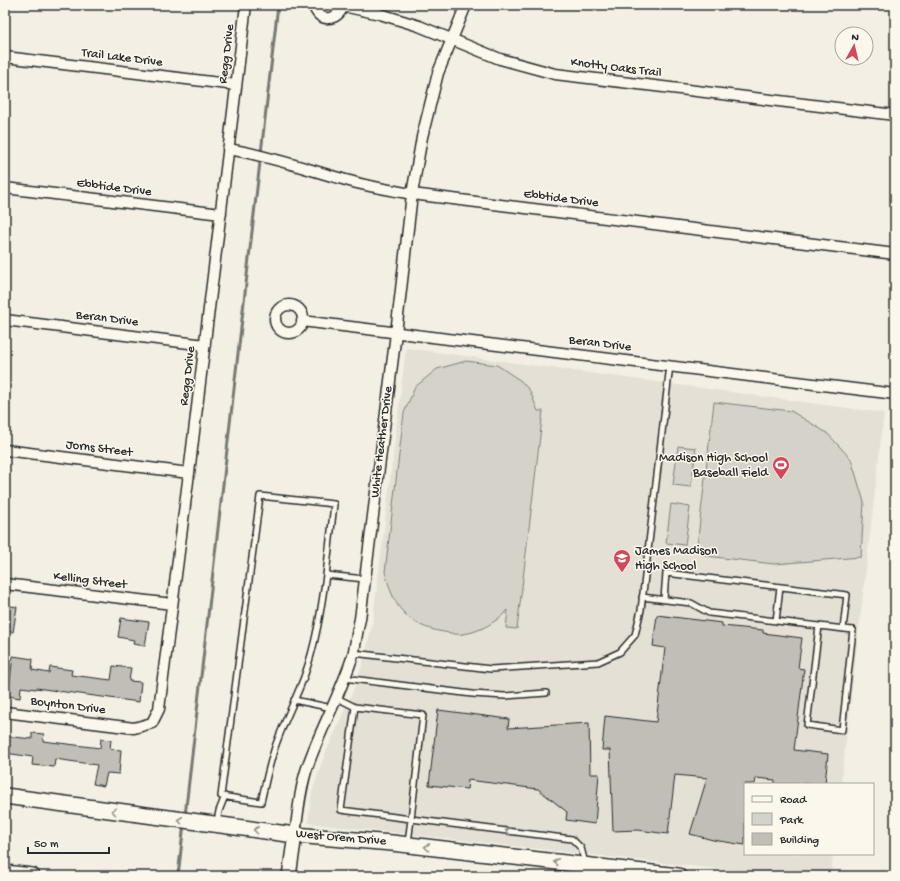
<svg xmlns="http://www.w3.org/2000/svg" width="900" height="881" viewBox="0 0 900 881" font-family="'Gochi Hand',sans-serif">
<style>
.built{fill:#e4e0d6}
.green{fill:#d5d2c9;stroke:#807e7a}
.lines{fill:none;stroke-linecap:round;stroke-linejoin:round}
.stream{stroke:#787772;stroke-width:3}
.building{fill:#c0beb6;stroke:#2b2b2b}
.service-casing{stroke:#2b2b2b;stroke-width:8}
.minor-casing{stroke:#2b2b2b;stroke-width:13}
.tertiary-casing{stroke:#2b2b2b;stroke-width:16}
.secondary-casing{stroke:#2b2b2b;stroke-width:18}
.service{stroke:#fbf7ec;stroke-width:5}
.minor{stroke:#fbf7ec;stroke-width:10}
.tertiary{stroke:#fbf7ec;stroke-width:13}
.secondary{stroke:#fbf7ec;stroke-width:15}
.oneway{stroke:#93918c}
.labels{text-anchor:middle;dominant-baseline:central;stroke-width:3;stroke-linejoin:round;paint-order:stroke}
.street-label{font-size:13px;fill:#2b2b2b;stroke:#fbf7ec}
.poi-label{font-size:13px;fill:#2b2b2b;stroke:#fbf7ec;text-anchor:end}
</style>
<rect width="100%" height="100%" fill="#f3efe4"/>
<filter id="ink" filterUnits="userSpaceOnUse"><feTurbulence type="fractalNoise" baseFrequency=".025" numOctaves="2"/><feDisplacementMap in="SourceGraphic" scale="8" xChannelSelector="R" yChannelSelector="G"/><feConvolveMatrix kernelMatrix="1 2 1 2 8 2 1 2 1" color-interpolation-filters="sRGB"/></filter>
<g filter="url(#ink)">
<path class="built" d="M 406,348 L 884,413 L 841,784 L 745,784 L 745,854 L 833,854 L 831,876 L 779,876 L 308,823 L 312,792 L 323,759 L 356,684 L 366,653 L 373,620 Z"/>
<path class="green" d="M 466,361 L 497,365 L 521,381 L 530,391 L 538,411 L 543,411 L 517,629 L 506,628 L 508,610 C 496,622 480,632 463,634 C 459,635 454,634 451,633 C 433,631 416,626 404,613 C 393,602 389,586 385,572 L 404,413 L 415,387 L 437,369 Z
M 714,402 L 791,411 L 827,433 L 851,459 L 864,502 L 861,557 L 774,564 L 706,556 L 697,546 Z
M 678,446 L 696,448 L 691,487 L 673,485 Z
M 671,504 L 690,507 L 685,545 L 666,543 Z"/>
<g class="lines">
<path class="stream" d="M 185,816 L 278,5
M 178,876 L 184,823"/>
</g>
<path class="building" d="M 5,605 L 17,607 L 13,632 L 5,631 Z
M 657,615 L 722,623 L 722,626 L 763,630 L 763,633 L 802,638 L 798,668 L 804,669 L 794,750 L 828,754 L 825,784 L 775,784 L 775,780 L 756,778 L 755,784 L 745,784 L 745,845 L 713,840 L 690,834 L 707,778 L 675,775 L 668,834 L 638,830 L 613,831 L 610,750 L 602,750 L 605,716 L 656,722 L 665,648 L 653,646 Z
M 121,618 L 149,622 L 145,646 L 133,644 L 134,640 L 118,637 Z
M 13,656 L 33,659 L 32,670 L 49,673 L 50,667 L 72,670 L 71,675 L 111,680 L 113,666 L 131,668 L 129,681 L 141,682 L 139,702 L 36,688 L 36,689 L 21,687 L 20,698 L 8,696 Z
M 438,710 L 509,719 L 508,728 L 589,723 L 590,774 L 599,774 L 595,824 L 566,820 L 567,812 L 538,789 L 468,780 L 467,789 L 429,785 Z
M 32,733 L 44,734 L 43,741 L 100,748 L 101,739 L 111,740 L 110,749 L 121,750 L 119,774 L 107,773 L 104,786 L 93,784 L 97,765 L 55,759 L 54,767 L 32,765 L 33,757 L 5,753 L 5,736 L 32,739 Z"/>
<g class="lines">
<defs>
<path id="service" d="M 326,575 C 321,610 316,644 304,677 C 296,698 286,718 278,739 C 270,759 266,781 261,802 L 221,796 L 260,496 L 334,504 L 326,575 L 365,579
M 642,597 L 691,603 L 709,613 L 819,626 L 807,725 L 842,730 L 853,630 L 819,626
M 664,599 L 666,573 L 847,595 L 843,629
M 776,621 L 780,587
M 353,653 L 491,669 L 598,662 L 620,652 L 635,635 L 641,610 L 670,365
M 344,678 L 472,694 L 505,696 L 546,693
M 337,698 L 355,707
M 294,700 L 332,708
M 355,707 L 423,715 L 411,819 L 341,810 Z
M 217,822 L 219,811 L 225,796
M 408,843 L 411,819 L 572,839 L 581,848 L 585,863"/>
<path id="minor" d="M 314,5 C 317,23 339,22 343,5
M 343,6 L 380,14 L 419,26 L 500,59 L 555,74 L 895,115
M 5,57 L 236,85
M 228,149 C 273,156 317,173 361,184 C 378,188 395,191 412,194 L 895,254
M 5,188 L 221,214
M275 319a14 14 0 1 1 28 0a14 14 0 1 1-28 0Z
M 5,320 L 205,345
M 302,321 L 895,394
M 5,450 L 189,473
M 5,584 L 172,604
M 5,712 L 134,728 L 152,723 L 159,709 L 189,473 L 246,5
M 295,835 C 298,812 300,788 308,765 C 321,728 341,693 353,655 C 356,643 357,631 360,619 L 396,333 L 412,194 L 422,137 L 438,73 L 466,5"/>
<path id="tertiary" d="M 289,876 L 295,835"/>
<path id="secondary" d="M 5,796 L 295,835 L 392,843 L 678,876
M 5,873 L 32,876"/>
</defs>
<use href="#service" class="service-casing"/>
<use href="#minor" class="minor-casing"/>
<use href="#tertiary" class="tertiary-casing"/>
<use href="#secondary" class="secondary-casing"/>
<use href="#service" class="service"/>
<use href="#minor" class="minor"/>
<use href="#tertiary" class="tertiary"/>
<use href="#secondary" class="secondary"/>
</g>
<defs><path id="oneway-chevron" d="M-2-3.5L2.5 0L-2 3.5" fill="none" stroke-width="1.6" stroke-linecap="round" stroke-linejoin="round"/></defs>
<g class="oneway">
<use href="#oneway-chevron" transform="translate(114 811) rotate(-172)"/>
<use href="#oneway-chevron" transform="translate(180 820) rotate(-173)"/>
<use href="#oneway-chevron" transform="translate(256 830) rotate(-173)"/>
<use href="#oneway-chevron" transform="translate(508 831) rotate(-173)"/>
<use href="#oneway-chevron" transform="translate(427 847) rotate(-173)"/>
<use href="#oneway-chevron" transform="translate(556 862) rotate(-173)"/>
</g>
</g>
<defs>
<symbol id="stadium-pin" viewBox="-11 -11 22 30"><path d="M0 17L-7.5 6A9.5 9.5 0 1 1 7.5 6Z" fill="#d1495b" stroke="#fbf7ec"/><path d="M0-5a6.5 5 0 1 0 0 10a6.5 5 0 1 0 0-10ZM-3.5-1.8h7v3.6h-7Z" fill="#fff"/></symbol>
<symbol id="school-pin" viewBox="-11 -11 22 30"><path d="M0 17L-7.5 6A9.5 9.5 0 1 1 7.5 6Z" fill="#d1495b" stroke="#fbf7ec"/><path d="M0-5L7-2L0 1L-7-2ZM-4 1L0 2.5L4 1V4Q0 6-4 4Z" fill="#fff"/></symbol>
</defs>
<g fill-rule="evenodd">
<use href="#stadium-pin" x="771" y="455" width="20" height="27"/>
<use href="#school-pin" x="612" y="548" width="20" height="27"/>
</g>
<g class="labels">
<g class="street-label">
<text transform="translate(227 54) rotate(-83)">Regg Drive</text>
<text transform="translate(122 58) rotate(7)">Trail Lake Drive</text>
<text transform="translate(616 68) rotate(7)">Knotty Oaks Trail</text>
<text transform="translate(114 188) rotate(7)">Ebbtide Drive</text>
<text transform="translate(561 199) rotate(7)">Ebbtide Drive</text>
<text transform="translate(107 319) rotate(7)">Beran Drive</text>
<text transform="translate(600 344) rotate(7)">Beran Drive</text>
<text transform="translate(188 376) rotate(-83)">Regg Drive</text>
<text transform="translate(382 442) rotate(-83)">White Heather Drive</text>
<text transform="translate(99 449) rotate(7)">Jorns Street</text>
<text transform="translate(90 581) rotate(7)">Kelling Street</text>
<text transform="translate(68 706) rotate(7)">Boynton Drive</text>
<text transform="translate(341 838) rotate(5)">West Orem Drive</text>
</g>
<g class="poi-label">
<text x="768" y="458">Madison High School<tspan x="768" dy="15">Baseball Field</tspan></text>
<text x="635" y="551" text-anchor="start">James Madison<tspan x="635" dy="15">High School</tspan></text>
</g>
</g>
<rect width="900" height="881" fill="none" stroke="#fbf7ec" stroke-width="20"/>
<rect x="10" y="10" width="880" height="861" fill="none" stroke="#2b2b2b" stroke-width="1.5" filter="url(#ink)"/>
<rect x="744" y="783" width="130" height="72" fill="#fbf7ec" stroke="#a8a59f"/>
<rect x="752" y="796" width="20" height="6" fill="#fbf7ec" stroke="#a8a59f"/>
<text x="780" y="803" font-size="12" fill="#2b2b2b">Road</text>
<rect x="752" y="813" width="20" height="12" fill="#d5d2c9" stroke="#a8a59f"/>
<text x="780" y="823" font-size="12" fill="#2b2b2b">Park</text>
<rect x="752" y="833" width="20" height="12" fill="#c0beb6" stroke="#a8a59f"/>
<text x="780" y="843" font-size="12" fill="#2b2b2b">Building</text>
<g transform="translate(854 46) rotate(8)"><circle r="19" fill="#fbf7ec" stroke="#a8a59f"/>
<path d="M0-3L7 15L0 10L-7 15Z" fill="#d1495b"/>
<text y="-6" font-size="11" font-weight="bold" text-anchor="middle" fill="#2b2b2b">N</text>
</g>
<path d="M28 847v6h81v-6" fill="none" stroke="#2b2b2b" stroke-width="2"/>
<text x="34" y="847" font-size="12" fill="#2b2b2b" stroke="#fbf7ec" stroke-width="3" paint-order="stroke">50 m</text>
</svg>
